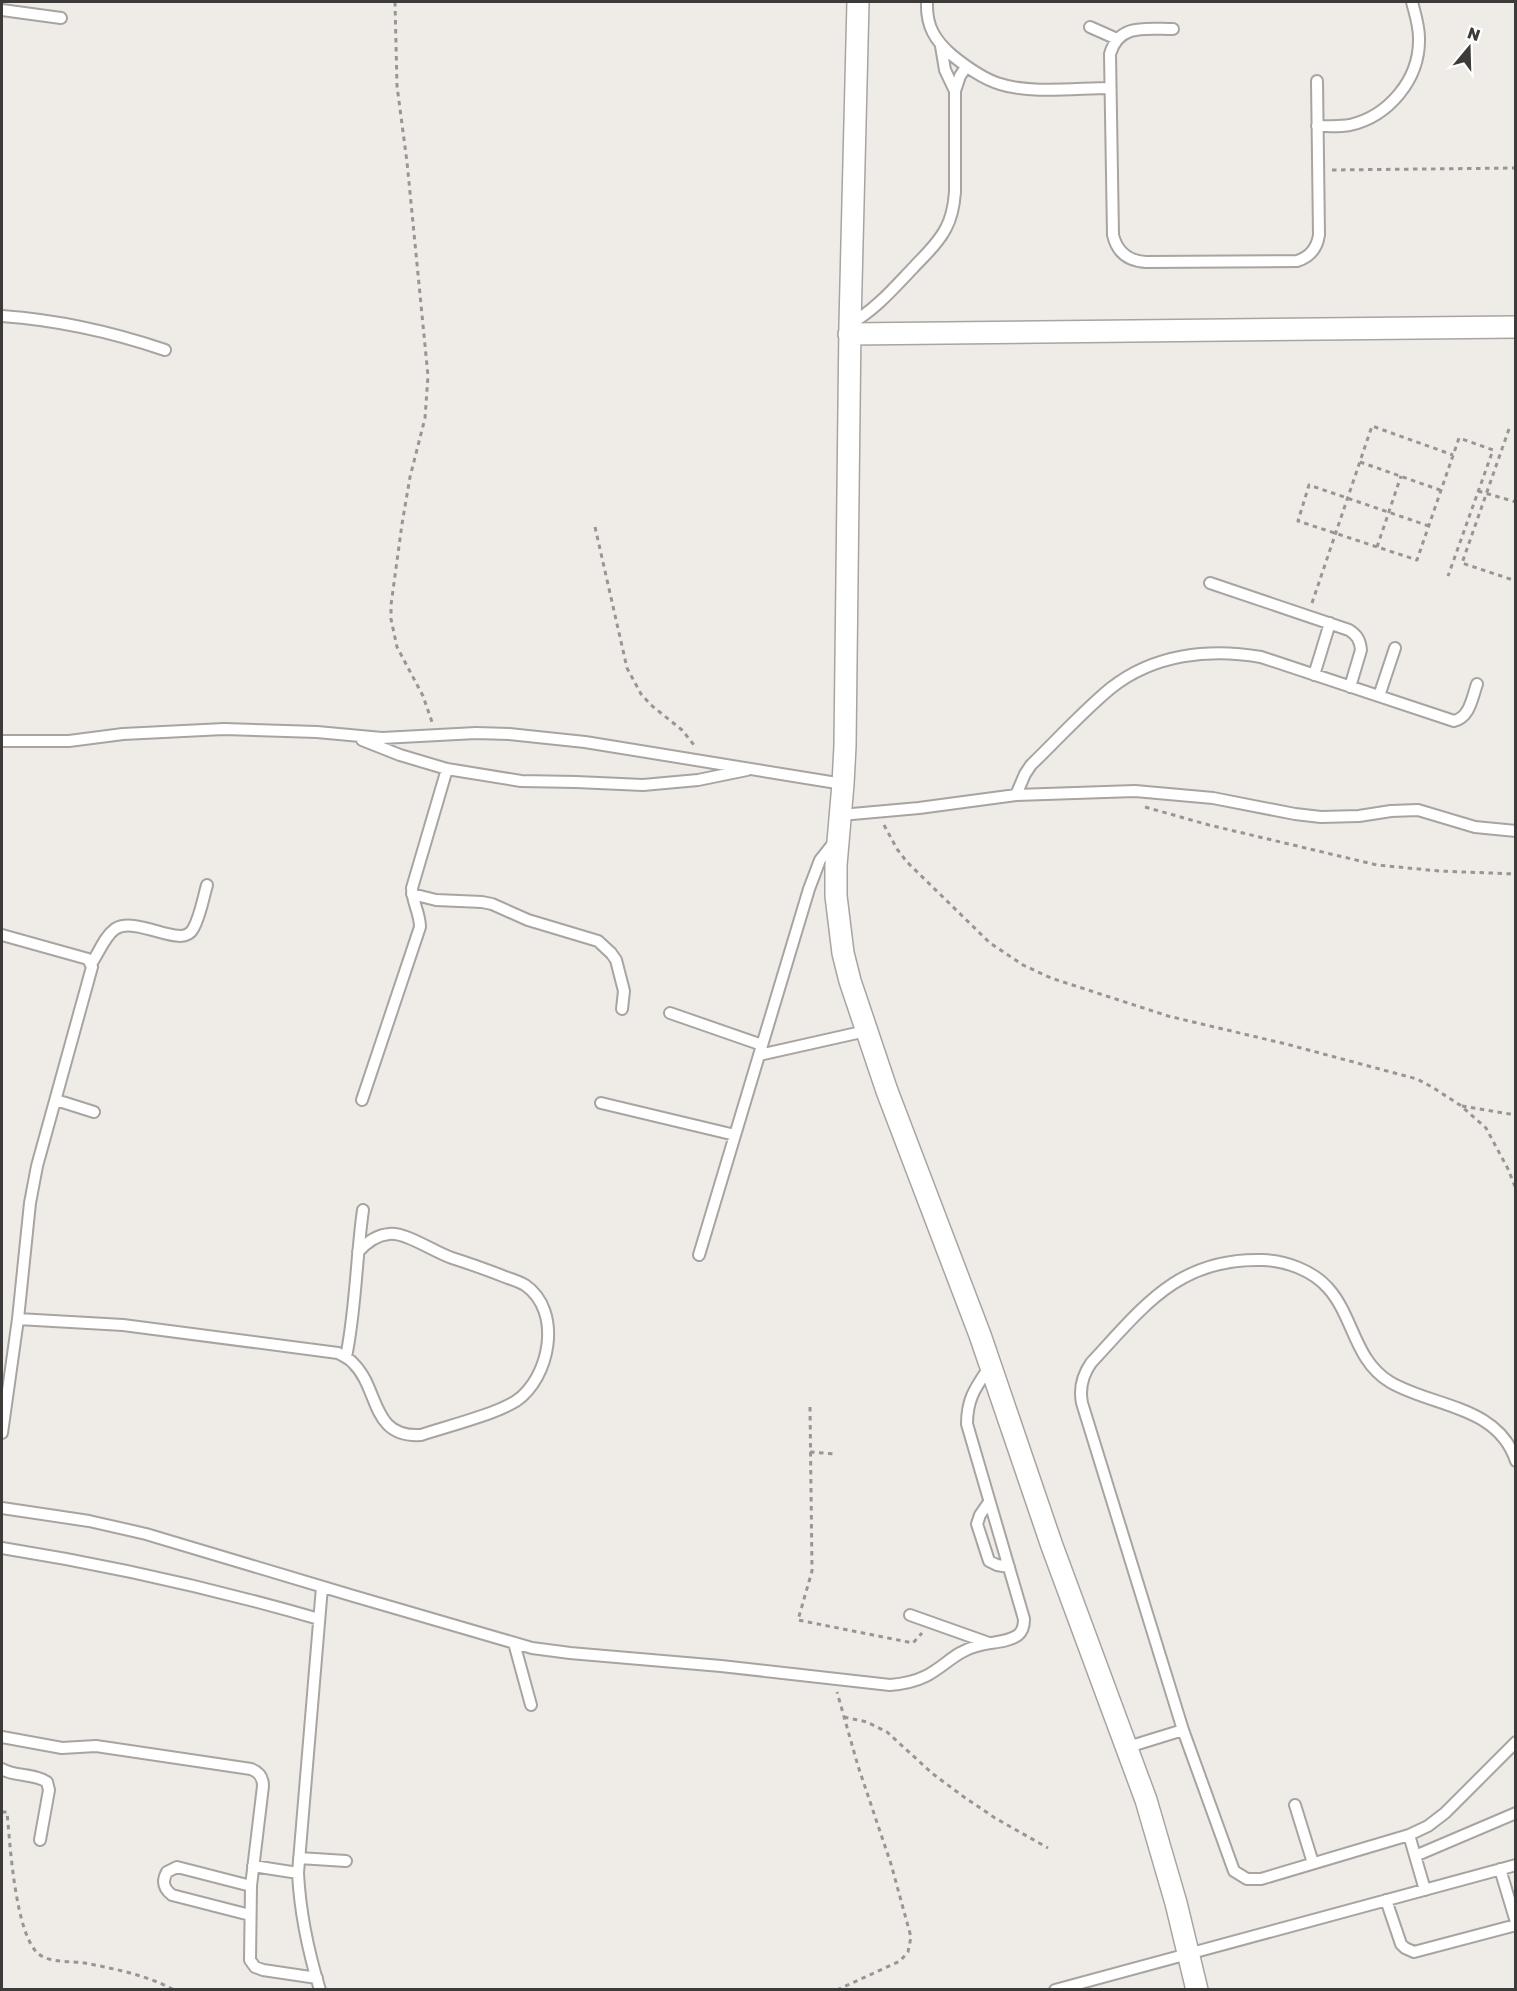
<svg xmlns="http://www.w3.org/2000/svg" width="1517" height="1991" viewBox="0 0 1517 1991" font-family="'Golos Text',sans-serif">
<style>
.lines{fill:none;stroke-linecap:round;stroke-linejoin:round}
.lane-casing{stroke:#a7a4a1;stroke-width:14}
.street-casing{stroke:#a7a4a1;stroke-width:24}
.path{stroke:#989694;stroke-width:3;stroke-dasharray:4.5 4.5;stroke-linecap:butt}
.lane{stroke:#fff;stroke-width:10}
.street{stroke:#fff;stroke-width:21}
</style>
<rect width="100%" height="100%" fill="#efece8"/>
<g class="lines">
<defs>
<path id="lane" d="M 927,2 C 926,26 935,41 953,56 C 968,68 983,79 1000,84 C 1030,94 1078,88 1110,88
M 2,10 L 61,18
M 1090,27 L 1117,39
M 1173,29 C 1147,29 1119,23 1110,54 L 1113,235 C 1117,252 1128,261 1146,262 L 1297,261 C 1310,257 1317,248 1319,235 L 1317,81
M 941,46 L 945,70 L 955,91
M 1317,126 C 1328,126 1339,127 1350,125 C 1389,116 1420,79 1419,38 C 1419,25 1415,14 1412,2
M 2,316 C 58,320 112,332 165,350
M 850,324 C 875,310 893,289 913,268 C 924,256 938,244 946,228 C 952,217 954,205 955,192 L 955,91 L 960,76 L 966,67
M 1210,583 L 1349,630 C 1357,635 1360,640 1361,650 L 1350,687
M 1314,675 L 1330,623
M 1379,696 L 1395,648
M 362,740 L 400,755 L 447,769 L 521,781 L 576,782 L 643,785 L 698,780 L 747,770
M 2,741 L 69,741 L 123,734 L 224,729 L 317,732 L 382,738 L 476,733 L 509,734 L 585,742 L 843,784
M 1016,795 L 1025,774 L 1031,765 C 1057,740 1084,710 1111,688 C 1154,654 1209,648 1261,657 L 1454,721 C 1470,717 1472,698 1477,684
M 841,815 L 919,808 L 1016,795 L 1135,791 L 1213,798 L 1295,814 L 1321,817 L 1359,816 L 1391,811 L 1418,810 L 1475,827 L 1516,831
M 412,894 L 436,900 L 482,902 L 492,904 L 528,920 L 598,941 L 611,953 L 616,960 L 624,991 L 622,1009
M 2,935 L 88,959 L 92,967 L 37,1166 L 30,1203 L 18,1319 L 2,1433
M 91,964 C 99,953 104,937 115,929 C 137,915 182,950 193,929 C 200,917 203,899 207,885
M 670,1013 L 762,1045
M 759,1055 L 866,1031
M 56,1100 L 94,1112
M 362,1100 L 420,927 C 420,913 412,902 412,888 L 447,769
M 601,1103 L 735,1135
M 699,1255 L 809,889 L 820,860 L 835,841
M 18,1319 L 123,1325 L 338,1353 C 343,1356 349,1358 353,1363 C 380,1389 370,1438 421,1435 C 448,1426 493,1415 516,1401 C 550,1378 563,1311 525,1285 C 520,1282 514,1280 508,1278 C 490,1271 471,1264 452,1258 C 434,1252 406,1232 389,1234 C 376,1235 366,1243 358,1252
M 346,1357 C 356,1309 356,1259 363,1210
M 1516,1461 C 1498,1405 1432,1407 1390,1382 C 1354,1360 1354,1317 1328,1288 C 1312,1270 1286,1261 1263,1260 C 1179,1257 1143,1307 1091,1363 C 1082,1376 1079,1388 1082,1403 L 1183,1730 L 1234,1871 L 1247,1879 L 1261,1879 L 1409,1835 L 1428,1826 L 1445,1813 L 1516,1742
M 989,1502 L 980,1515 L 977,1524 L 989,1561 L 997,1565 L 1009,1567
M 2,1508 L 89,1521 L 146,1534 L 350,1595 L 532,1648 L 570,1653 L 721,1666 L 890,1685 C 902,1684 914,1682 926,1676 C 944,1667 956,1651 977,1646 C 989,1642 1007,1643 1018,1635 C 1023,1631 1024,1626 1024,1619 L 967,1424 C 967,1398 976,1387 990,1366
M 2,1548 C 109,1565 215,1589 319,1619
M 910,1615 L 989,1643
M 514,1643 L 531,1705
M 2,1737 L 62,1748 L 96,1746 L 251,1769 C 259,1772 263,1777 263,1786 L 251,1886 L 250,1960 L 255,1967 L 263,1970 L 317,1978
M 1128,1747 L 1183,1730
M 2,1769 C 15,1777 34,1773 47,1782 L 49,1790 L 40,1840
M 1295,1805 L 1313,1863
M 1409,1835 L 1425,1890
M 1415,1856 L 1516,1813
M 299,1858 L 346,1861
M 253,1866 L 298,1873
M 1500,1869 L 1516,1922
M 1386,1900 L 1401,1944 L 1405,1948 L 1414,1952 L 1516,1925
M 250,1915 L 172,1895 C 163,1888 162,1881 167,1872 L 177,1867 L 251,1886
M 320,1990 C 308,1951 300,1913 298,1873 L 322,1587
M 1055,1990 L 1516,1865"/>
<path id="street" d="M 858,2 L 850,324 L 845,746 L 843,784 L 836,865 L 836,896 L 843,953 L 850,981 L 887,1091 L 980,1335 L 1052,1546 L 1146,1800 L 1176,1903 L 1197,1990
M 849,334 L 1516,327"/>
</defs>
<use href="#lane" class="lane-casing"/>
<use href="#street" class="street-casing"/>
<path class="path" d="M 395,2 L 397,86 L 407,162 L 428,376 L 425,418 L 410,477 L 402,524 L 391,605 L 391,619 L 397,647 L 423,696 L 432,722
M 1332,170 L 1516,168
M 1509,429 L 1462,563 L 1516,581
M 1360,462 L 1440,490
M 1478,491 L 1516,502
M 1429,526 L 1309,485 L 1298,521 L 1417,560 L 1459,438 L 1493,450 L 1448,576
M 595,527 L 627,668 L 641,694 L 651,705 L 682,730 L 694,745
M 1377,547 L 1401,476
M 1312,603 L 1372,426 L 1453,455
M 1145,807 L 1209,825 L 1377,865 L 1439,871 L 1516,874
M 884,825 L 897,849 L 907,862 L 990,943 L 1023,965 L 1051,978 L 1168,1016 L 1286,1044 L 1417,1079 L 1432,1087 L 1460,1105 L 1486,1128 L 1508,1169 L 1516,1189
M 1462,1106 L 1516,1115
M 810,1407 L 812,1571 L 798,1620 L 913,1643 L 922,1633
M 810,1452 L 836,1454
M 844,1717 L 867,1722 L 887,1732 L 933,1774 L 964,1797 L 995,1818 L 1048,1848
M 2,1812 L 7,1812 C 10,1842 15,1938 40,1955 C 52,1963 71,1961 85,1963 C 115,1969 147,1975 174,1990
M 837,1990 L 900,1961 L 908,1952 L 911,1937 L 891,1864 L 858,1766 L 837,1692"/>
<use href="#lane" class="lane"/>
<use href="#street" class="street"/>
</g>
<rect width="1517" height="1991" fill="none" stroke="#3c3b3a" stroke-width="6"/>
<g transform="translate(1469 48) rotate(19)" stroke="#ffffff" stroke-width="4.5" paint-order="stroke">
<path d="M0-4.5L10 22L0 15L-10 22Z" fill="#3c3b3a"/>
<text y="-9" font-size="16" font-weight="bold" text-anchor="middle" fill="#3c3b3a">N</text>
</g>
</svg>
